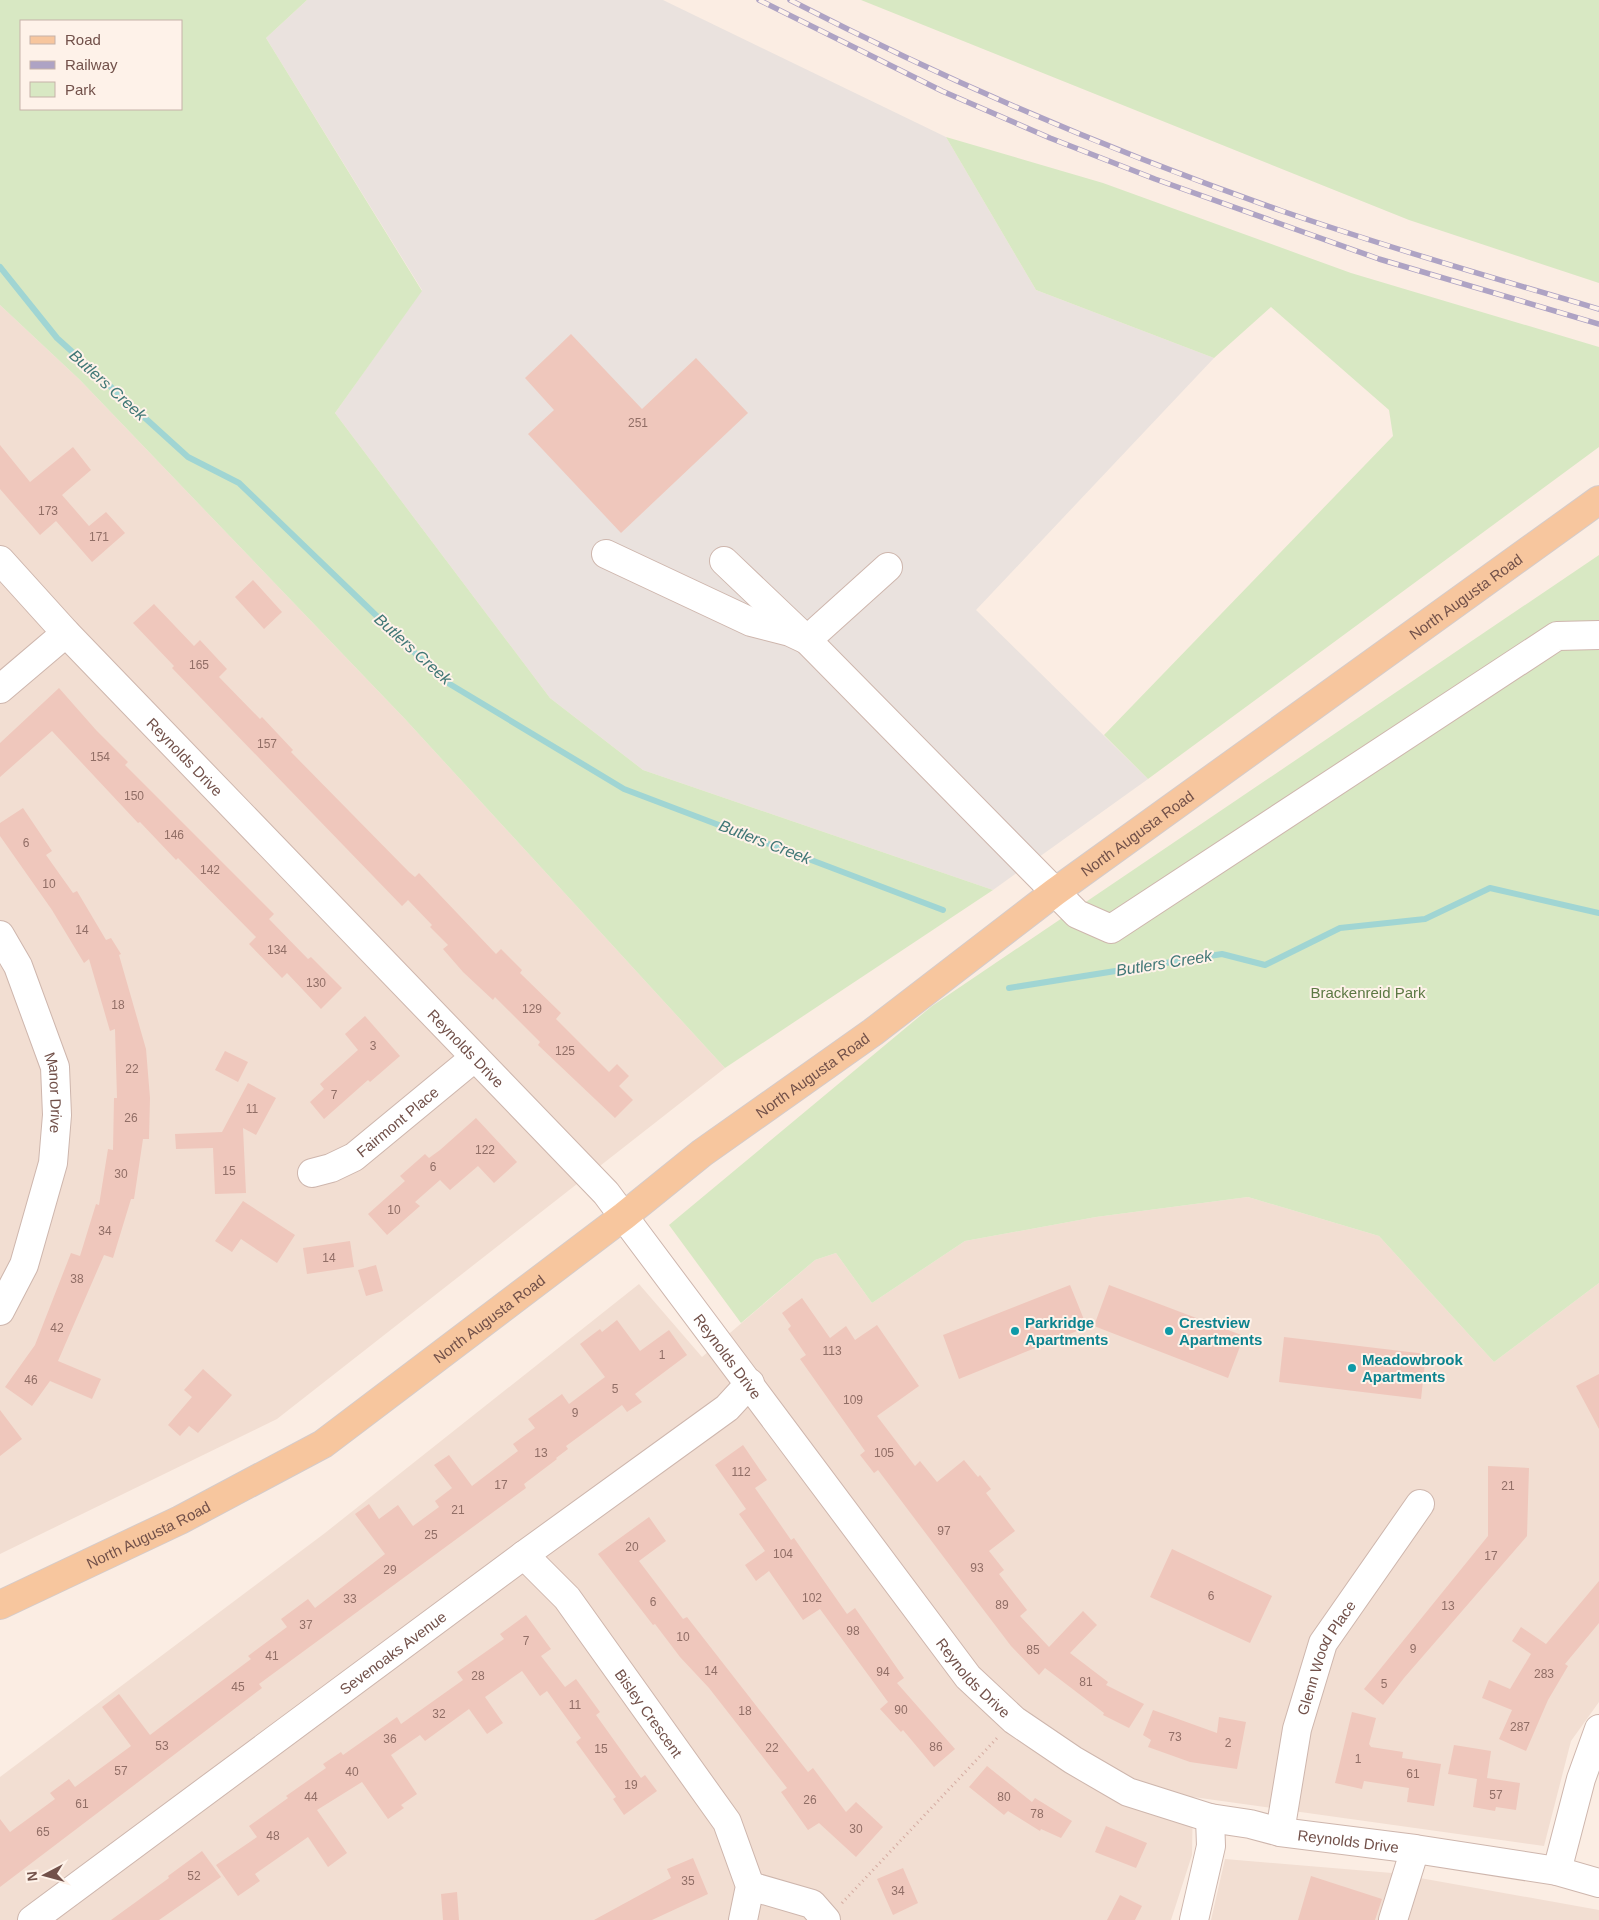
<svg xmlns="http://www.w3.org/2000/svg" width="1599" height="1920" viewBox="0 0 1599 1920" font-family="Helvetica,sans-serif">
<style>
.residential{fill:#f2ded2}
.industrial{fill:#eae2de}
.green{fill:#d8e8c3;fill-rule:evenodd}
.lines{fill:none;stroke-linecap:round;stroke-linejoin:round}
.stream{stroke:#a0d5d3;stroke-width:6}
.building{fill:#efc7bc}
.minor-casing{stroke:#ceb6ad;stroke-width:30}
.major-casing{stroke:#d5cbc9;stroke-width:30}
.path{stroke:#d4aaa0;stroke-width:3;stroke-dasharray:1 4;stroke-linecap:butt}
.minor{stroke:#fff;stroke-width:28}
.major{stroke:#f7c69e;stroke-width:28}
.rail-casing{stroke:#aea3c4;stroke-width:5.5}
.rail{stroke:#fef2e9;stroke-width:4;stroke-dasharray:11;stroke-linecap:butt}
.culture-dot{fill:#0f9aa8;stroke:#fef2e9;stroke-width:2}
.labels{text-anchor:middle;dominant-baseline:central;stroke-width:4;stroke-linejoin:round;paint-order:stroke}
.number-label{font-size:12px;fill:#916e66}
.street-label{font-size:15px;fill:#72514a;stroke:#fef2e9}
.park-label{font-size:15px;fill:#5c7843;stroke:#fef2e9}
.culture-label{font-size:15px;font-weight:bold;fill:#0d838f;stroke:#fef2e9;text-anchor:start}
.water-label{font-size:16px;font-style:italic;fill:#407776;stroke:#fef2e9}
</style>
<rect width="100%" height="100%" fill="#fbede3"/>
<path class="residential" d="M 0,305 L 80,380 L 405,719 L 725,1068 L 277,1419 L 0,1554 Z
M 1248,1197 L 1379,1236 L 1494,1362 L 1599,1283 L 1599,1702 L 1571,1741 L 1544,1846 L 1193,1797 L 1192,1855 L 1171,1920 L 0,1920 L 0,1777 L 325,1533 L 639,1284 L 702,1357 L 815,1260 L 836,1253 L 872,1303 L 965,1241 L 1096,1217 Z
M 1225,1859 L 1392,1873 L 1599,1910 L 1599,1920 L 1211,1920 Z"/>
<path class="industrial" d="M 307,0 L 663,0 L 946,137 L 1036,290 L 1214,358 L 976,610 L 1148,779 L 993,890 L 643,770 L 550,698 L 335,413 L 422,290 L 266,38 Z"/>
<path class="green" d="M 0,0 L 307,0 L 266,38 L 422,291 L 335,413 L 550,698 L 643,770 L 993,890 L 725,1068 L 405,719 L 80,380 L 0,305 ZM 21,21 L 181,21 L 181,109 L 21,109 Z
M 861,0 L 1599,0 L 1599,283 L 1409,220 Z
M 946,137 L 1103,183 L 1351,273 L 1599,347 L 1599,447 L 1148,779 L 1104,735 L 1393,436 L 1389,410 L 1271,307 L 1214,358 L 1036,290 Z
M 1599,555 L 1599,1283 L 1494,1362 L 1379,1236 L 1248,1197 L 1096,1217 L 965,1241 L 872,1303 L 836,1253 L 815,1260 L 741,1323 L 669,1225 L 932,1006 Z"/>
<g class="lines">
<path class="stream" d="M 0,267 L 57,338 L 188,457 L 239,483 L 443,680 L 624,789 L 943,910
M 1009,988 L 1222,954 L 1265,965 L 1340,928 L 1425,919 L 1490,888 L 1599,913"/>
</g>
<path class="building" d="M 571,334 L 642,409 L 696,358 L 748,413 L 621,533 L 528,434 L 554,410 L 525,378 Z
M 0,445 L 30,482 L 73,447 L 91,470 L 62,495 L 89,526 L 106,512 L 125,533 L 92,562 L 56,521 L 40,535 L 0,489 Z
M 253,580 L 282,612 L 264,629 L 235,597 Z
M 154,604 L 194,646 L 200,640 L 227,669 L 219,677 L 260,719 L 262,717 L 293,750 L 291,752 L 409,872 L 415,877 L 419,873 L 496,954 L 501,949 L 522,970 L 520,973 L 561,1013 L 556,1019 L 609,1072 L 617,1064 L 629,1076 L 619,1086 L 633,1100 L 615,1118 L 538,1045 L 540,1042 L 495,997 L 493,1000 L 463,972 L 443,949 L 448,945 L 430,927 L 432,925 L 408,900 L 402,906 L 172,668 L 174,666 L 133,623 Z
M 59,688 L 96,730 L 128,762 L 125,765 L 274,914 L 269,919 L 308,959 L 311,957 L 342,988 L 321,1009 L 287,973 L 282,978 L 249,944 L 256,937 L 178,858 L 176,860 L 140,822 L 138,823 L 52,731 L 0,777 L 0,743 Z
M 23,808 L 52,851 L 46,855 L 73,893 L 77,891 L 106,940 L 111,938 L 121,954 L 119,955 L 146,1049 L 150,1098 L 149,1139 L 143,1139 L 134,1199 L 131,1199 L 113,1258 L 104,1255 L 58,1361 L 101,1379 L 92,1399 L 50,1381 L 32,1406 L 5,1387 L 35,1345 L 71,1253 L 80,1256 L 96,1204 L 99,1205 L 108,1149 L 113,1150 L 114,1098 L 117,1098 L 115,1029 L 110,1031 L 89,959 L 84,963 L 52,910 L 0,836 L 0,823 Z
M 365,1016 L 400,1056 L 370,1082 L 368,1080 L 324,1119 L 310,1102 L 324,1089 L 320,1084 L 358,1050 L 345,1034 Z
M 225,1051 L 248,1062 L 238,1082 L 215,1070 Z
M 248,1083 L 276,1098 L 256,1135 L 243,1128 L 246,1193 L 215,1194 L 213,1148 L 176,1149 L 175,1134 L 222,1132 Z
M 476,1118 L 517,1162 L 494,1183 L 478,1166 L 450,1190 L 440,1180 L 415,1202 L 420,1206 L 387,1235 L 368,1214 L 405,1181 L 400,1176 L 425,1154 L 429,1158 L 440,1150 Z
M 243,1201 L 295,1235 L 277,1263 L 241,1239 L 232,1252 L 215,1241 Z
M 350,1241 L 354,1267 L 307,1274 L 303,1248 Z
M 376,1265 L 383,1291 L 366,1296 L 358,1270 Z
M 1070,1285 L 1087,1327 L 959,1379 L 943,1335 Z
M 1109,1285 L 1244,1336 L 1228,1378 L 1094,1326 Z
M 802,1298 L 830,1338 L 846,1326 L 855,1340 L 877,1325 L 919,1386 L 877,1416 L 915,1466 L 920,1461 L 937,1482 L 964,1460 L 978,1477 L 980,1475 L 991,1489 L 986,1493 L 1015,1531 L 989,1551 L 1004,1570 L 999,1574 L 1027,1610 L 1020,1616 L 1049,1647 L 1083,1611 L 1097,1625 L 1070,1653 L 1108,1682 L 1106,1685 L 1144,1704 L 1129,1728 L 1103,1715 L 1104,1713 L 1045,1668 L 1039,1675 L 1011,1646 L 976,1600 L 878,1470 L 874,1473 L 860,1455 L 865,1451 L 800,1359 L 806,1355 L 788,1329 L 791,1326 L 782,1313 Z
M 617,1320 L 640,1351 L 669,1330 L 687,1355 L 635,1394 L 642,1402 L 627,1412 L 622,1405 L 566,1446 L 568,1449 L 556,1458 L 557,1459 L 524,1484 L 526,1488 L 259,1684 L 262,1688 L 0,1887 L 0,1819 L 10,1832 L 55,1799 L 50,1793 L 69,1779 L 75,1787 L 131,1746 L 102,1707 L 119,1694 L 150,1735 L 215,1686 L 251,1659 L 248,1656 L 287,1627 L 281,1619 L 308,1599 L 315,1608 L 385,1554 L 355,1514 L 369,1504 L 379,1519 L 398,1505 L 413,1526 L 439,1507 L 435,1501 L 452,1488 L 434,1465 L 449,1455 L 472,1486 L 518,1451 L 513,1444 L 535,1428 L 528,1419 L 562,1394 L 569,1404 L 605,1377 L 580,1344 L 600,1329 L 602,1332 Z
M 1284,1337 L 1426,1354 L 1421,1399 L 1279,1382 Z
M 203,1369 L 232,1395 L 198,1433 L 189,1426 L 180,1436 L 168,1425 L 192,1397 L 184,1390 Z
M 1599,1374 L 1599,1429 L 1576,1386 Z
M 0,1410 L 22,1439 L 0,1456 Z
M 743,1445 L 767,1480 L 755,1488 L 791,1540 L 794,1538 L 847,1614 L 855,1608 L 904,1678 L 897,1683 L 955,1749 L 934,1767 L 903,1730 L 901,1732 L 880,1709 L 888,1702 L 820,1609 L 803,1620 L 769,1571 L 756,1581 L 745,1565 L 765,1551 L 739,1514 L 746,1509 L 715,1465 Z
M 1488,1466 L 1529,1468 L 1527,1536 L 1404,1678 L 1383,1705 L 1364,1689 L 1488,1536 Z
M 649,1517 L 666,1541 L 639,1561 L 683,1619 L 687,1617 L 808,1772 L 813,1768 L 846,1812 L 856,1802 L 883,1827 L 856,1857 L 819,1823 L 808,1830 L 781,1792 L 787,1788 L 709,1688 L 680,1657 L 655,1624 L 653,1625 L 598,1554 Z
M 1172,1549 L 1272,1596 L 1250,1643 L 1150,1597 Z
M 1599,1581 L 1599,1623 L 1565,1664 L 1568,1666 L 1548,1700 L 1526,1751 L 1499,1739 L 1512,1710 L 1482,1698 L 1489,1680 L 1510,1689 L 1531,1654 L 1512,1641 L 1521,1627 L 1546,1644 Z
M 526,1615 L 551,1649 L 541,1656 L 565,1687 L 576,1679 L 600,1712 L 596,1715 L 641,1778 L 645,1775 L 657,1791 L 624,1815 L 613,1799 L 616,1797 L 576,1742 L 581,1738 L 547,1691 L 540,1696 L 522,1671 L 485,1697 L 503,1723 L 487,1734 L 469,1709 L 425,1741 L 420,1735 L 391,1755 L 417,1794 L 401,1805 L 404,1808 L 388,1819 L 362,1782 L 317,1810 L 347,1853 L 328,1867 L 308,1837 L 255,1874 L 260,1881 L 238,1896 L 216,1865 L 257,1837 L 249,1826 L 288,1798 L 286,1796 L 326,1768 L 323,1764 L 341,1752 L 343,1755 L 397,1717 L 401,1724 L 463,1680 L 457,1672 L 504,1639 L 500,1634 Z
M 1153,1710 L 1217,1733 L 1219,1717 L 1246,1722 L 1237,1769 L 1190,1762 L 1148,1747 L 1151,1740 L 1143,1735 Z
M 1352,1712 L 1376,1718 L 1369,1744 L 1371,1747 L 1403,1752 L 1402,1758 L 1441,1764 L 1434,1806 L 1407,1802 L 1409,1788 L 1364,1781 L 1362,1789 L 1335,1783 Z
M 1454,1745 L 1491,1751 L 1487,1778 L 1520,1783 L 1516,1810 L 1496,1807 L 1495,1811 L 1473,1807 L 1477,1779 L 1448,1774 Z
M 987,1766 L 1032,1802 L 1035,1798 L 1072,1821 L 1061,1838 L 1041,1829 L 1040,1831 L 1008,1811 L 1004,1815 L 969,1787 Z
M 1106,1826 L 1147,1843 L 1136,1868 L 1095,1852 Z
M 202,1851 L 221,1877 L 159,1920 L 111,1920 L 169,1878 L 168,1876 Z
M 693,1858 L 708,1894 L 652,1920 L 594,1920 L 671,1878 L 667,1869 Z
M 903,1868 L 918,1903 L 893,1915 L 877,1879 Z
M 1311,1876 L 1382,1899 L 1375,1920 L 1298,1920 Z
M 457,1892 L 459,1920 L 443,1920 L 441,1894 Z
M 1120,1895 L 1142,1906 L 1135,1920 L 1107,1920 Z"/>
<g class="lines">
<defs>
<g id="minor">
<path d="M 606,554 L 751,622 L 790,632 L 807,640 L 888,567"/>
<path id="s1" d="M 0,560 L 66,633 L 606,1193 L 968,1677 L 1014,1720 L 1073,1760 L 1128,1792 L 1210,1818 L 1250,1824 L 1280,1832 L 1415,1849 L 1557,1871 L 1599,1883"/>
<path d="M 724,561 L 807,640 L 1077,914 L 1111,929 L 1557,636 L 1599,635"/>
<path d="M 0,689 L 66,633"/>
<path id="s2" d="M 0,935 L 18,966 L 55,1067 L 57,1115 L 53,1163 L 24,1265 L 0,1311"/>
<path id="s3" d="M 312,1173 L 331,1168 L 354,1157 L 474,1058"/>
<path id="s4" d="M 524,1555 L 567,1598 L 727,1822 L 750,1886 L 743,1920"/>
<path id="s5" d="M 1280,1832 L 1297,1729 L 1323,1643 L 1420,1504"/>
<path d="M 1557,1871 L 1581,1779 L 1599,1729"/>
<path d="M 750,1886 L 812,1904 L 826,1920"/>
<path id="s6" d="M 32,1920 L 524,1555 L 727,1408 L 750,1383"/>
<path d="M 1194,1920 L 1211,1846 L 1210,1818"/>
<path d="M 1393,1920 L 1415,1849"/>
</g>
<g id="major">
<path id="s7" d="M 0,1605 L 180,1520 L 323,1444 L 624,1216 L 702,1153 L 873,1032 L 1055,892 L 1599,500"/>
</g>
</defs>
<use href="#minor" class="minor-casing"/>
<use href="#major" class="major-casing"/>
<path class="path" d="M 842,1903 L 999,1736"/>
<use href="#minor" class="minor"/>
<use href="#major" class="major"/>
<defs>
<path id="rail" d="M 759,0 L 942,91 L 1050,138 L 1155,179 L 1379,259 L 1599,324
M 790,0 C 949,82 1113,152 1282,211 C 1387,247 1493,278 1599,309"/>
</defs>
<use href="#rail" class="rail-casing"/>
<use href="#rail" class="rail"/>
</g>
<g class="culture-dot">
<circle cx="1015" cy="1331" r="5"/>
<circle cx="1169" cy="1331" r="5"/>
<circle cx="1352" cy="1368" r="5"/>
</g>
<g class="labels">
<g class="number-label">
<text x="638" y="423">251</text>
<text x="48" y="511">173</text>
<text x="99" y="537">171</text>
<text x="199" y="665">165</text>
<text x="267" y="744">157</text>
<text x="100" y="757">154</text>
<text x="134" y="796">150</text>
<text x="174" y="835">146</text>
<text x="26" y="843">6</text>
<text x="210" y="870">142</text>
<text x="49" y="884">10</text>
<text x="82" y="930">14</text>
<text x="277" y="950">134</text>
<text x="316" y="983">130</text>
<text x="118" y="1005">18</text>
<text x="532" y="1009">129</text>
<text x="373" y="1046">3</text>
<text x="565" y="1051">125</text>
<text x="132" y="1069">22</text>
<text x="334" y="1095">7</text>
<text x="252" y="1109">11</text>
<text x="131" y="1118">26</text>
<text x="485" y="1150">122</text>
<text x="433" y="1167">6</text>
<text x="229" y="1171">15</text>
<text x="121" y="1174">30</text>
<text x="394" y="1210">10</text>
<text x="105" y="1231">34</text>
<text x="329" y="1258">14</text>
<text x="77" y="1279">38</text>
<text x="57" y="1328">42</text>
<text x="832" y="1351">113</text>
<text x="662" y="1355">1</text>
<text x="31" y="1380">46</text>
<text x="615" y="1389">5</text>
<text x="853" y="1400">109</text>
<text x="575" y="1413">9</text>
<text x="541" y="1453">13</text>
<text x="884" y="1453">105</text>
<text x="741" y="1472">112</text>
<text x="501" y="1485">17</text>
<text x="1508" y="1486">21</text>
<text x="458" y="1510">21</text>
<text x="944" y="1531">97</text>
<text x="431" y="1535">25</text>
<text x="632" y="1547">20</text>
<text x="783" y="1554">104</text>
<text x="1491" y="1556">17</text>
<text x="977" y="1568">93</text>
<text x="390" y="1570">29</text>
<text x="1211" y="1596">6</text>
<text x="812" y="1598">102</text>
<text x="350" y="1599">33</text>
<text x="653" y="1602">6</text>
<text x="1002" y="1605">89</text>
<text x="1448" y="1606">13</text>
<text x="306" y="1625">37</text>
<text x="853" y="1631">98</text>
<text x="683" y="1637">10</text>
<text x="526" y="1641">7</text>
<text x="1413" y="1649">9</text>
<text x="1033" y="1650">85</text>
<text x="272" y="1656">41</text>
<text x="711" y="1671">14</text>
<text x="883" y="1672">94</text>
<text x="1544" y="1674">283</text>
<text x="478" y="1676">28</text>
<text x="1086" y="1682">81</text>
<text x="1384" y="1684">5</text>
<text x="238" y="1687">45</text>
<text x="575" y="1705">11</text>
<text x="901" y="1710">90</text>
<text x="745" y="1711">18</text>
<text x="439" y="1714">32</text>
<text x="1520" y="1727">287</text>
<text x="1175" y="1737">73</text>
<text x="390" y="1739">36</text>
<text x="1228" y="1743">2</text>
<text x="162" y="1746">53</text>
<text x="936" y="1747">86</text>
<text x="772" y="1748">22</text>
<text x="601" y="1749">15</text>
<text x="1358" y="1759">1</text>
<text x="121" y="1771">57</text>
<text x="352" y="1772">40</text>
<text x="1413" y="1774">61</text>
<text x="631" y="1785">19</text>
<text x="1496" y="1795">57</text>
<text x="311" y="1797">44</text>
<text x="1004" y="1797">80</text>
<text x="810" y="1800">26</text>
<text x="82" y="1804">61</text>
<text x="1037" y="1814">78</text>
<text x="856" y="1829">30</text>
<text x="43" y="1832">65</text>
<text x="273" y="1836">48</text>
<text x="194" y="1876">52</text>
<text x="688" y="1881">35</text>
<text x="898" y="1891">34</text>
</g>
<g class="street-label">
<text stroke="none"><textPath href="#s7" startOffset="1784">North Augusta Road</textPath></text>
<text stroke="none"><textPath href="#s1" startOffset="270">Reynolds Drive</textPath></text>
<text stroke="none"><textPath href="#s7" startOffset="1379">North Augusta Road</textPath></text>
<text stroke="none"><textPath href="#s1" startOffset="675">Reynolds Drive</textPath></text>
<text stroke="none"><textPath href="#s7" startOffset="974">North Augusta Road</textPath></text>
<text stroke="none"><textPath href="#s2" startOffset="169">Manor Drive</textPath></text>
<text stroke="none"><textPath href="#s3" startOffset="101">Fairmont Place</textPath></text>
<text stroke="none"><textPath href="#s7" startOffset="569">North Augusta Road</textPath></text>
<text stroke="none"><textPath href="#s1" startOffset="1080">Reynolds Drive</textPath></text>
<text stroke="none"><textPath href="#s7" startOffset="164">North Augusta Road</textPath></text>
<text stroke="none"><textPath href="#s6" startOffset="449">Sevenoaks Avenue</textPath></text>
<text stroke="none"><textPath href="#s5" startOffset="182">Glenn Wood Place</textPath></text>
<text stroke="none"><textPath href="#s1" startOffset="1485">Reynolds Drive</textPath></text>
<text stroke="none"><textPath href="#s4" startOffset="202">Bisley Crescent</textPath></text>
<text stroke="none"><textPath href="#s1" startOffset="1905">Reynolds Drive</textPath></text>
</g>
<g class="park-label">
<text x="1368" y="992">Brackenreid Park</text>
</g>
<g class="culture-label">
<text x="1025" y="1322">Parkridge<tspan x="1025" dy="17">Apartments</tspan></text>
<text x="1179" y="1322">Crestview<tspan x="1179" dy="17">Apartments</tspan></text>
<text x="1362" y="1359">Meadowbrook<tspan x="1362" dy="17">Apartments</tspan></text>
</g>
<g class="water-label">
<text transform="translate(108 385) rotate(42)">Butlers Creek</text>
<text transform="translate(413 649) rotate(42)">Butlers Creek</text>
<text transform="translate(765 842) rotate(21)">Butlers Creek</text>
<text transform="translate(1164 963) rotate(-9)">Butlers Creek</text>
</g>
</g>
<rect x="20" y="20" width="162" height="90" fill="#fef2e9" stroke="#c6b2a9"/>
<rect x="30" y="36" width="25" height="8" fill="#f7c69e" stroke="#c6b2a9"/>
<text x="65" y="45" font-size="15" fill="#72514a">Road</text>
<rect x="30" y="61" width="25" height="8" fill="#aea3c4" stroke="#c6b2a9"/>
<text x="65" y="70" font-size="15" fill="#72514a">Railway</text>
<rect x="30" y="82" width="25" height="15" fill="#d8e8c3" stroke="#c6b2a9"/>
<text x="65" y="95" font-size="15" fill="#72514a">Park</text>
<g transform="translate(45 1875) rotate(264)" stroke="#fef2e9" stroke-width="4" paint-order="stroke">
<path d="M0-4L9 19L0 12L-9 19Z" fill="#72514a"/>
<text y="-8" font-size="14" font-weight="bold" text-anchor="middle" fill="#72514a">N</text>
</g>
</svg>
